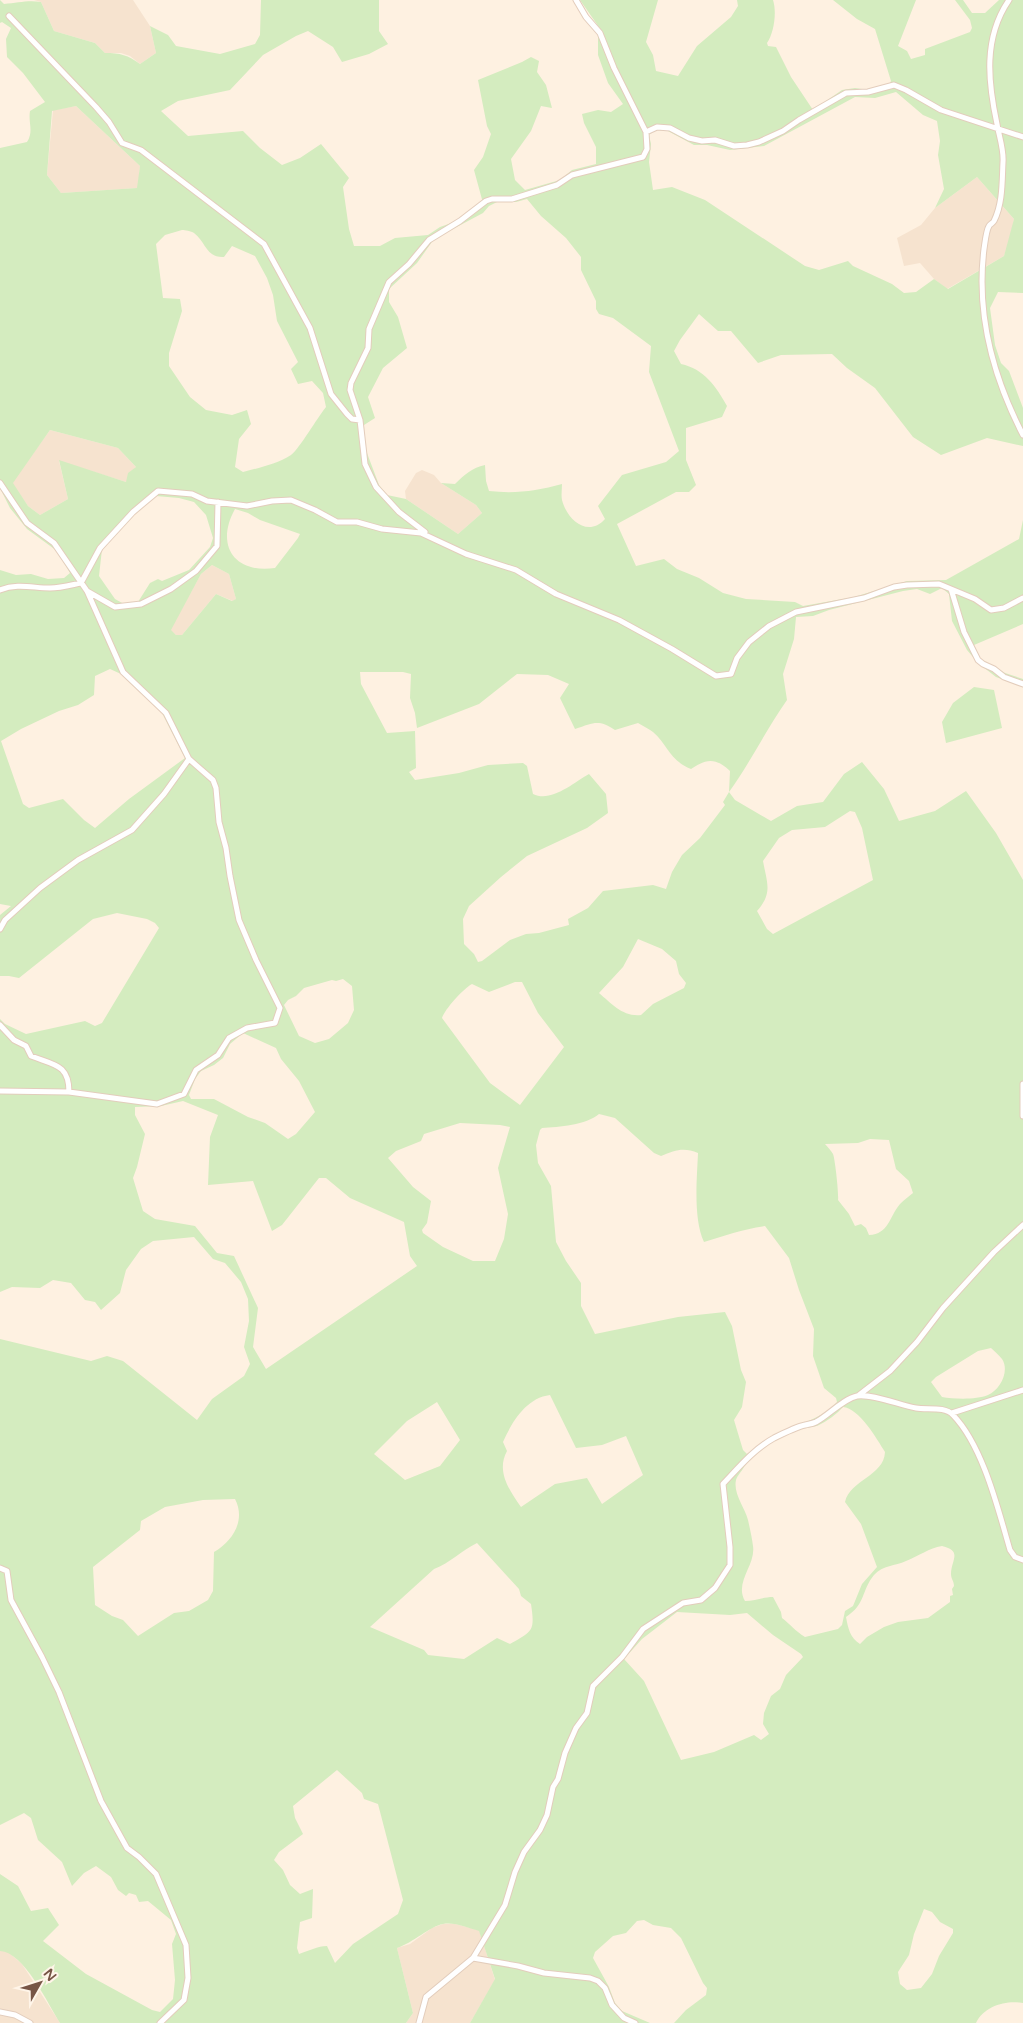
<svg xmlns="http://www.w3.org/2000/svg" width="1023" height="2023" viewBox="0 0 1023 2023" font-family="'Varela Round',sans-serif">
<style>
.residential{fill:#f6e3cf}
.green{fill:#d4ecbf;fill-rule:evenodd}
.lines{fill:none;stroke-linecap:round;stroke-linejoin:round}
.minor-casing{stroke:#e3cdbc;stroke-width:7}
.minor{stroke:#fff;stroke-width:5}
</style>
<rect width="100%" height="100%" fill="#fef1e1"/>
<path class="residential" d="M 34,0 L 133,0 L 150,26 L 156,53 L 140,64 L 130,56 L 121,53 L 105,53 L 95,43 L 54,31 L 41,2 Z
M 76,106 L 140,166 L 138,188 L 61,193 L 47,175 L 53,110 Z
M 977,177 L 1014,219 L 1012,233 L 1004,256 L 947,289 L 934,279 L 920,263 L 904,266 L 897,238 L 921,225 L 935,208 Z
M 50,430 L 118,448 L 136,467 L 126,482 L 59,461 L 68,499 L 40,515 L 28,506 L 12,483 Z
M 422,470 L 434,475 L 441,483 L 476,505 L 482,513 L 458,534 L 406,499 L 405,491 L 416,473 Z
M 212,565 L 229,574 L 236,599 L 233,601 L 216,594 L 182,635 L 176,635 L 170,630 L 201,574 Z
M 443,1924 L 455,1924 L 479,1930 L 495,1980 L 470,2023 L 406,2023 L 413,2013 L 397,1948 L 410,1944 L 432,1928 Z
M 0,1951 L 7,1951 L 22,1964 L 60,2023 L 0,2023 Z"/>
<path class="green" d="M 0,0 L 4,4 C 18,3 27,0 41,2 L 54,31 L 95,43 L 105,53 C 120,53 128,55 140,64 L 156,53 L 150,26 L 168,35 L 176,46 L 220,54 L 255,44 L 260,35 L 261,0 L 379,0 L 379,31 L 388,44 L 369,54 L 342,62 L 333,47 L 308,31 L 296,36 L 263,55 L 230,90 L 178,101 L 161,111 L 188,136 L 243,131 L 260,148 L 282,165 L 300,158 L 321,144 L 349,178 L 343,187 L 349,229 L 354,246 L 380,246 L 395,238 L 428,235 L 440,227 L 457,221 L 483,203 L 474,170 L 483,157 L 491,134 L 487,126 L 478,80 L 522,62 L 531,57 L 539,61 L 537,72 L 546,85 L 552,108 L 541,106 L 531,131 L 511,159 L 515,180 L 525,190 L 560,180 L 572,170 L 596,164 L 596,147 L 584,123 L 582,114 L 598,110 L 611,112 L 623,104 L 608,83 L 598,55 L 598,34 L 601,30 L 580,0 L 658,0 L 646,42 L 653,55 L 656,71 L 678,76 L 697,46 L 731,17 L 738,6 L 737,0 L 773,0 C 777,12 774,33 767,43 L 768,46 L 776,47 L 791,77 L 813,110 L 842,90 L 855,88 L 869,90 L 889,85 L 891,81 L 875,29 L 857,19 L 833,0 L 916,0 L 898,46 L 907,51 L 911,59 L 925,55 L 925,49 L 970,32 L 972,28 L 970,20 L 955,0 L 963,0 L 972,13 L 985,13 L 999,0 L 1023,0 L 1023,293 L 998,292 L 990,308 L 995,345 L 1001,363 L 1009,371 L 1023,408 L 1023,446 L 987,438 L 941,455 L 913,437 L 875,388 L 847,368 L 832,354 L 781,355 L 758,363 L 731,331 L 718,331 L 699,314 L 680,340 L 674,351 L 681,364 C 704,369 716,386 727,406 L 722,417 L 686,428 L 686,460 L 696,485 L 689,492 L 676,492 L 617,524 L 636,566 L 664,559 L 677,569 L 699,578 L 723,593 L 746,599 L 795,602 L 803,606 L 854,597 L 907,581 L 946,580 L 1019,539 L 1023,520 L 1023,624 L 974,645 L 981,660 L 1005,673 L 1023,679 L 1023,687 L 996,677 L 978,663 L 967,650 L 952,621 L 949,594 L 942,588 L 930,594 L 917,589 L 903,591 L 829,610 L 813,616 L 796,617 L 794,639 L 783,674 L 787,700 C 766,730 750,763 729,792 L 735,800 L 771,821 L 797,806 L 823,802 L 844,774 L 862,762 L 884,789 L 899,821 L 935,811 L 966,791 L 996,833 L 1023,880 L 1023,2003 C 1006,2000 984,2006 976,2023 L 674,2023 L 686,2010 L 706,1995 L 707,1988 L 703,1983 L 681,1938 L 671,1928 L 653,1925 L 644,1920 L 637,1921 L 626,1933 L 613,1936 L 595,1952 L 593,1958 L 609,1987 L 615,2003 L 622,2011 L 650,2023 L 470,2023 L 495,1979 L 479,1931 C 468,1928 455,1922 443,1924 C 430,1926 413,1943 397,1948 L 413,2013 L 406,2023 L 60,2023 C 48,2004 24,1952 0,1951 L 0,1874 L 18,1886 L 31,1911 L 48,1908 L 59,1925 L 43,1941 L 86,1974 L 152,2010 L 160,2012 L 173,1999 L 175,1980 L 172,1944 L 176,1934 L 171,1920 L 148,1901 L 139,1902 L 136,1895 L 129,1893 L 126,1896 L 118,1890 L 111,1877 L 96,1866 L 84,1873 L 72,1886 L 62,1862 L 38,1840 L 31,1818 L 24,1813 L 0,1825 L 0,1339 L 91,1361 L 107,1356 L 123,1361 L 197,1420 L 212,1399 L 244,1376 L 250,1364 L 244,1347 L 249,1321 L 248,1299 L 241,1282 L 225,1263 L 213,1259 L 194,1237 L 153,1241 L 141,1249 L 126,1270 L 120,1293 L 101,1310 L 95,1302 L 85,1300 L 71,1283 L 53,1280 L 40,1288 L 12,1287 L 0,1292 L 0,1019 L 5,1024 L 26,1034 L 85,1021 L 95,1026 L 102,1023 L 159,928 L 155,923 L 147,919 L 117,913 L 93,919 L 19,978 L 9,976 L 0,976 L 0,915 L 11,906 L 0,904 L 0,570 L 16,575 L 31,574 L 48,579 L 64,578 L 70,573 L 57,551 L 27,529 L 10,508 L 0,488 L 0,148 L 27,142 C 34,131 28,123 30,111 L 45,102 L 23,73 L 7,57 L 6,39 L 11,28 L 2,22 L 0,23 ZM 896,92 L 923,115 L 937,121 L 940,141 L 938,155 L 944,189 L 935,208 L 977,177 L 1014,219 L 1004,256 L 948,289 L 934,279 L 916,292 L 904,293 L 892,284 L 853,266 L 848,261 L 819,270 L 805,266 L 705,200 L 672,187 L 653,190 L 649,162 L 651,144 L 649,135 L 655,130 L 666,130 L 694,145 L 707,145 L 730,150 L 764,146 L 855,97 L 875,98 ZM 76,106 L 140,166 L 137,188 L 61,193 L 47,175 L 52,111 ZM 527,199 L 541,216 L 566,238 L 581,257 L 581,270 L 596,301 L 596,309 L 599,314 L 613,318 L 651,346 L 649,372 L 679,451 L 666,462 L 622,475 L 598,506 L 605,519 C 588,538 567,520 562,500 C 561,495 562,489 562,484 C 537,491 515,494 489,491 L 486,481 L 485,465 C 472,468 465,474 455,484 L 441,483 L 476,505 L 482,513 L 458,534 L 406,499 L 387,495 L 379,485 L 364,445 L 364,425 L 375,418 L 368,397 L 383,368 L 407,348 L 398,317 L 389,302 L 389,289 L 417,263 L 434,239 L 468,221 L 483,213 L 489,206 L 499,201 L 516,202 ZM 182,230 C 185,230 191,231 194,233 C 206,242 206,258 224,257 L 232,246 L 255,256 L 267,278 L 273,295 L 277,321 L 298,362 L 291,369 L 298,384 L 312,381 L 323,393 L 326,407 C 317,418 300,448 291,455 C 277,464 258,468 243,472 L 235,467 L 239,439 L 251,424 L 247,410 L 232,415 L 206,410 L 190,397 L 169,366 L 169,353 L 182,311 L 180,299 L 163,298 L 156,244 L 165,235 ZM 50,430 L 118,448 L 136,467 L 128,473 L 126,482 L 59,460 L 68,499 L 40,515 L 28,506 L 13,483 ZM 156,496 L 179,498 L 194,502 L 206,515 L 213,538 L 210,547 L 189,570 L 162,581 L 158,579 L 150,583 L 138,602 L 124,604 L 115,599 L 99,576 L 102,549 L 134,515 ZM 235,509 L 248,513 L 260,520 L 300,534 L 298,538 L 275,568 C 234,574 215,545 235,509 ZM 212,565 L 229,574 L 236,599 L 232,601 L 216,594 L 182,635 L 176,635 L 171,630 L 201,574 ZM 110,669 L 121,674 L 162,713 L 185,758 L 129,799 L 95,828 L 84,820 L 63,799 L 29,808 L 23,804 L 1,741 L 21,729 L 59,711 L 78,705 L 94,695 L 95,676 ZM 360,672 L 403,672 L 411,674 L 410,698 L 415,713 L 417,728 L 479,704 L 517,674 L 548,675 L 569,684 L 560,698 L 575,729 C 594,723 598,719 615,730 L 638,723 C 643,726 649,729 653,732 C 668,745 669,760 691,769 C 707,758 716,758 730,771 L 729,792 L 723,802 L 725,805 L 700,838 L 682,855 L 672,872 L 666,889 L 653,885 L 603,891 L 588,908 L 568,919 L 569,925 L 539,933 L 526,934 L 510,940 L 482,961 L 478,962 L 474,954 L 464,944 L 463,919 L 469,906 L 501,877 L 527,856 L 587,828 L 608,813 L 606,794 L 589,774 C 573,783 551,803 533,794 L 527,766 L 523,763 L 488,765 L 459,773 L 415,780 L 409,772 L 416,768 L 415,731 L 387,733 L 361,684 ZM 850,811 L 855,812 L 862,828 L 873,880 L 773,934 L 767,929 L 757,911 C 773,893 767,883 763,861 L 779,838 L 792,830 L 825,827 ZM 638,939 L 662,949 L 676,961 L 679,974 L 686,983 L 684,988 L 653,1004 L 641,1015 C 623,1017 612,1004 599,993 L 623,967 ZM 343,979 L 352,986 L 354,1010 L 348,1023 L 329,1039 L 315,1043 L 299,1036 L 284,1005 L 288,1000 L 296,996 L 304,988 L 332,980 L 336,981 ZM 515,982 L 522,982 L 538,1013 L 564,1047 L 520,1105 L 490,1083 L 442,1018 C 445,1009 463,989 472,984 L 489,992 ZM 243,1033 L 276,1048 L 281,1059 L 299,1081 L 315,1112 L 296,1134 L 288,1139 L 265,1123 L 248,1117 L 214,1099 L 191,1099 L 189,1095 L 195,1079 L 201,1071 L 214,1065 L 223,1058 L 230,1044 ZM 183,1101 L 218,1115 L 210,1137 L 208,1185 L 253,1181 L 272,1231 L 282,1225 L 319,1178 L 326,1178 L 350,1198 L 404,1222 L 410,1256 L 417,1266 L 266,1369 L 253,1347 L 258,1308 L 234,1256 L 217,1253 L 195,1226 L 155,1219 L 143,1211 L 133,1178 L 137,1167 L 145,1134 L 135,1115 L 135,1107 L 161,1106 ZM 599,1114 L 615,1118 L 654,1153 L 661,1156 C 675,1150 684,1147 698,1153 C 697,1179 693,1218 704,1242 C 724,1236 743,1229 765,1226 L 789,1258 L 799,1290 L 814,1329 L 813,1356 L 824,1388 L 836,1398 L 837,1402 C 822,1419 796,1425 776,1434 C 765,1439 757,1449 747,1454 L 743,1450 L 734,1420 L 742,1407 L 746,1382 L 741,1370 L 732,1326 L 725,1312 L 678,1317 L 595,1334 L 581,1306 L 581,1283 L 566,1261 L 556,1242 L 551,1186 L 538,1163 L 536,1145 L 540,1130 L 542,1128 C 559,1127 586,1125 599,1114 ZM 460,1123 L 500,1125 L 510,1127 L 498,1168 L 508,1214 L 504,1239 L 495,1261 L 473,1261 L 443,1247 L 423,1233 L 422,1230 L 427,1223 L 431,1201 L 413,1187 L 388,1158 L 396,1151 L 421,1141 L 424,1134 ZM 870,1139 L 889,1140 L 896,1169 L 909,1181 L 913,1193 C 909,1196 904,1200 900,1204 C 889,1217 889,1234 869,1235 L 866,1228 L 861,1224 L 855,1226 L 849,1214 L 838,1200 C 839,1195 835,1158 833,1154 C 831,1151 828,1147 825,1144 L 858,1143 ZM 991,1348 C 995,1352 999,1355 1002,1359 C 1010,1371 1000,1390 988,1395 C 976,1400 954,1399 942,1397 L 931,1382 L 936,1377 L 978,1351 ZM 550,1395 L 576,1448 L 602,1445 L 626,1436 L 643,1475 L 602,1504 L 587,1478 L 555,1484 L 521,1507 C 509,1490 496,1471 507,1451 L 503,1442 C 512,1422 526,1398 550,1395 ZM 437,1402 L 460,1440 L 440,1466 L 405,1480 L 374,1454 L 407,1421 ZM 843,1407 C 859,1408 877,1439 885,1452 C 884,1476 850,1480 845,1502 L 861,1524 L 877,1567 L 862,1584 L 853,1606 L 845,1611 L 842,1625 L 838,1629 L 805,1637 C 795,1631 790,1624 782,1618 L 781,1612 L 773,1597 C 763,1597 755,1601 745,1601 C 734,1582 756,1565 753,1546 C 752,1538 750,1529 748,1520 C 745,1508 733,1494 736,1480 C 737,1476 742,1471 744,1467 C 757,1447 782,1435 804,1428 C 808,1427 815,1427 819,1425 C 826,1422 838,1413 843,1407 ZM 235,1499 C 246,1520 233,1541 214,1552 L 213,1591 L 208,1600 L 189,1611 L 174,1613 L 138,1636 L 123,1620 L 112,1616 L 95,1605 L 93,1567 L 140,1530 L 141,1521 L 165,1507 L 203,1500 ZM 477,1543 L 519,1589 L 521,1596 L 531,1604 C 535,1631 533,1631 510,1644 L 497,1638 L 464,1659 L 428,1655 L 424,1650 L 370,1627 L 434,1569 C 450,1563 462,1550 477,1543 ZM 942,1546 C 963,1551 951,1560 951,1574 C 951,1579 954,1581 954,1586 L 952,1589 L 953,1595 L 950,1596 L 950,1602 L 928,1618 L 898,1622 L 884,1627 L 867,1637 L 860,1644 C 850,1638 848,1628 846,1617 C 866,1604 861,1591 874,1575 C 883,1565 895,1566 906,1561 C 919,1556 929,1548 942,1546 ZM 677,1612 L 730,1615 L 747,1613 L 773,1635 L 801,1654 L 803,1657 L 786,1675 L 780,1689 L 771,1696 L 764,1713 L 763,1724 L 769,1734 L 761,1740 L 754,1735 L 714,1752 L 681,1760 L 644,1681 L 624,1659 L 642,1639 ZM 337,1770 L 362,1793 L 364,1799 L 378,1804 L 403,1900 L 398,1914 L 353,1944 L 335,1963 L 327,1946 C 318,1946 308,1951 299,1954 L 297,1948 L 300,1922 L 312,1918 L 313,1889 L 300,1894 L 290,1885 L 283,1870 L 274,1860 L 279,1852 L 303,1834 L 295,1818 L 293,1806 ZM 924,1909 L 932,1912 L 940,1922 L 953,1929 L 953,1933 L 939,1956 L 932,1974 L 921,1988 L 907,1990 L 900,1984 L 898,1972 L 909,1955 L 914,1934 Z
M 974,687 L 994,690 L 1002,728 L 946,743 L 942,722 L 953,703 Z"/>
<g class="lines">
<defs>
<path id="minor" d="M 576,0 L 586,17 L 600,33 L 614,68 L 646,132
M 1009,0 C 983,38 988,82 997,124 C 999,136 1004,150 1003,162 C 1002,181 1003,203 994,221 C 993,223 990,224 989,226 C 986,231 985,243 984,249 C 976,314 993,377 1023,435
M 9,16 L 96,107 L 109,122 L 122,143 L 141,150 L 264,244 L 310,328 L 331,394 L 347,414 L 352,419 L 360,420
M 0,483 L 27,523 L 54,543 L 87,591 L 123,672 L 166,713 L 189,759 L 213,780 L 216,788 L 219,822 L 226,848 L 230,876 L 239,920 L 256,960 L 280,1008 L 275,1023 L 247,1028 L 229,1038 L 218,1055 L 196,1070 L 184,1094 L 157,1104 L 69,1092 L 0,1091
M 425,532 L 399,512 L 376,487 L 365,464 L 360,420 L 350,390 L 351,383 L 368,348 L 369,329 L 389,282 L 409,264 L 429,240 L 460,221 L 486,201 L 492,199 L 512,199 L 557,185 L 572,175 L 643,157 L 647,149 L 646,132 L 657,127 L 670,128 L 689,138 L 702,141 L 715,140 L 734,146 L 747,145 L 759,142 L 783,131 L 799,120 L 846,93 L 868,92 L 894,85 L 906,90 L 941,110 L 1023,137
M 951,589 L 975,599 L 991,610 L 1004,608 L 1023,598
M 0,590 C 17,583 33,588 50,588 C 61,588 71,585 81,583 L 100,548 L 133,512 L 158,491 L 192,494 L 207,501 L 247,506 L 272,501 L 291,500 L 315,510 L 337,522 L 357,522 L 382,529 L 421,533 L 466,554 L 516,570 L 556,594 L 619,620 L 672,649 L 716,676 L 731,674 L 737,658 L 749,642 L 769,626 L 796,612 L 864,598 L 894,587 L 907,585 L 939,584 L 951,589 L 964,632 L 978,660 L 983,664 L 994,669 L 1004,677 L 1023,684
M 87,591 L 115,607 L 141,604 L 171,589 L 196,571 L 217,546 L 218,502
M 0,929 L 5,920 L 40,888 L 78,860 L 132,830 L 164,794 L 189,759
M 0,1025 L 14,1040 L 26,1046 L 31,1056 C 54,1065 69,1064 69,1092
M 1023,1084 L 1023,1116
M 859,1395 L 890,1371 L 917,1342 L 943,1308 L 994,1252 L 1023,1225
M 952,1413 L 1023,1390
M 0,1568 L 7,1571 L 11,1600 L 42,1657 L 59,1692 L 101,1801 L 127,1848 L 139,1857 L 156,1874 L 186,1945 L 188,1978 L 184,2000 L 160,2023
M 473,1958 L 518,1966 L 544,1973 L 590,1978 L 598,1981 L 605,1988 L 612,2005 L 624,2018 L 635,2023
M 0,2012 L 15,2015 L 30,2023
M 419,2023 L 426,1997 L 473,1958 L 505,1905 L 515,1872 L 524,1852 L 540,1830 L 547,1815 L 553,1787 L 558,1779 L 565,1753 L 576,1728 L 587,1713 L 593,1686 L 622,1657 L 643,1629 L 683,1603 L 701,1600 L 715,1588 L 730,1565 L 730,1547 L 723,1484 C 739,1467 754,1449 774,1438 C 782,1434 796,1427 805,1425 C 809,1424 812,1424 816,1422 C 829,1415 843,1399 857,1396 C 871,1393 902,1406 916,1408 C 927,1410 945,1406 953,1415 C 983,1446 998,1509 1010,1550 L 1015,1557 L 1023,1560"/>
</defs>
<use href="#minor" class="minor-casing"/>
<use href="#minor" class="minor"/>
</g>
<g transform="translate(40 1983) rotate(51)" stroke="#fff5e9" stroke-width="4" paint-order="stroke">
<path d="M0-4L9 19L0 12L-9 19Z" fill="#775546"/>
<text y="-8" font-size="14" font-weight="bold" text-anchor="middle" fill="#775546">N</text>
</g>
</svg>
